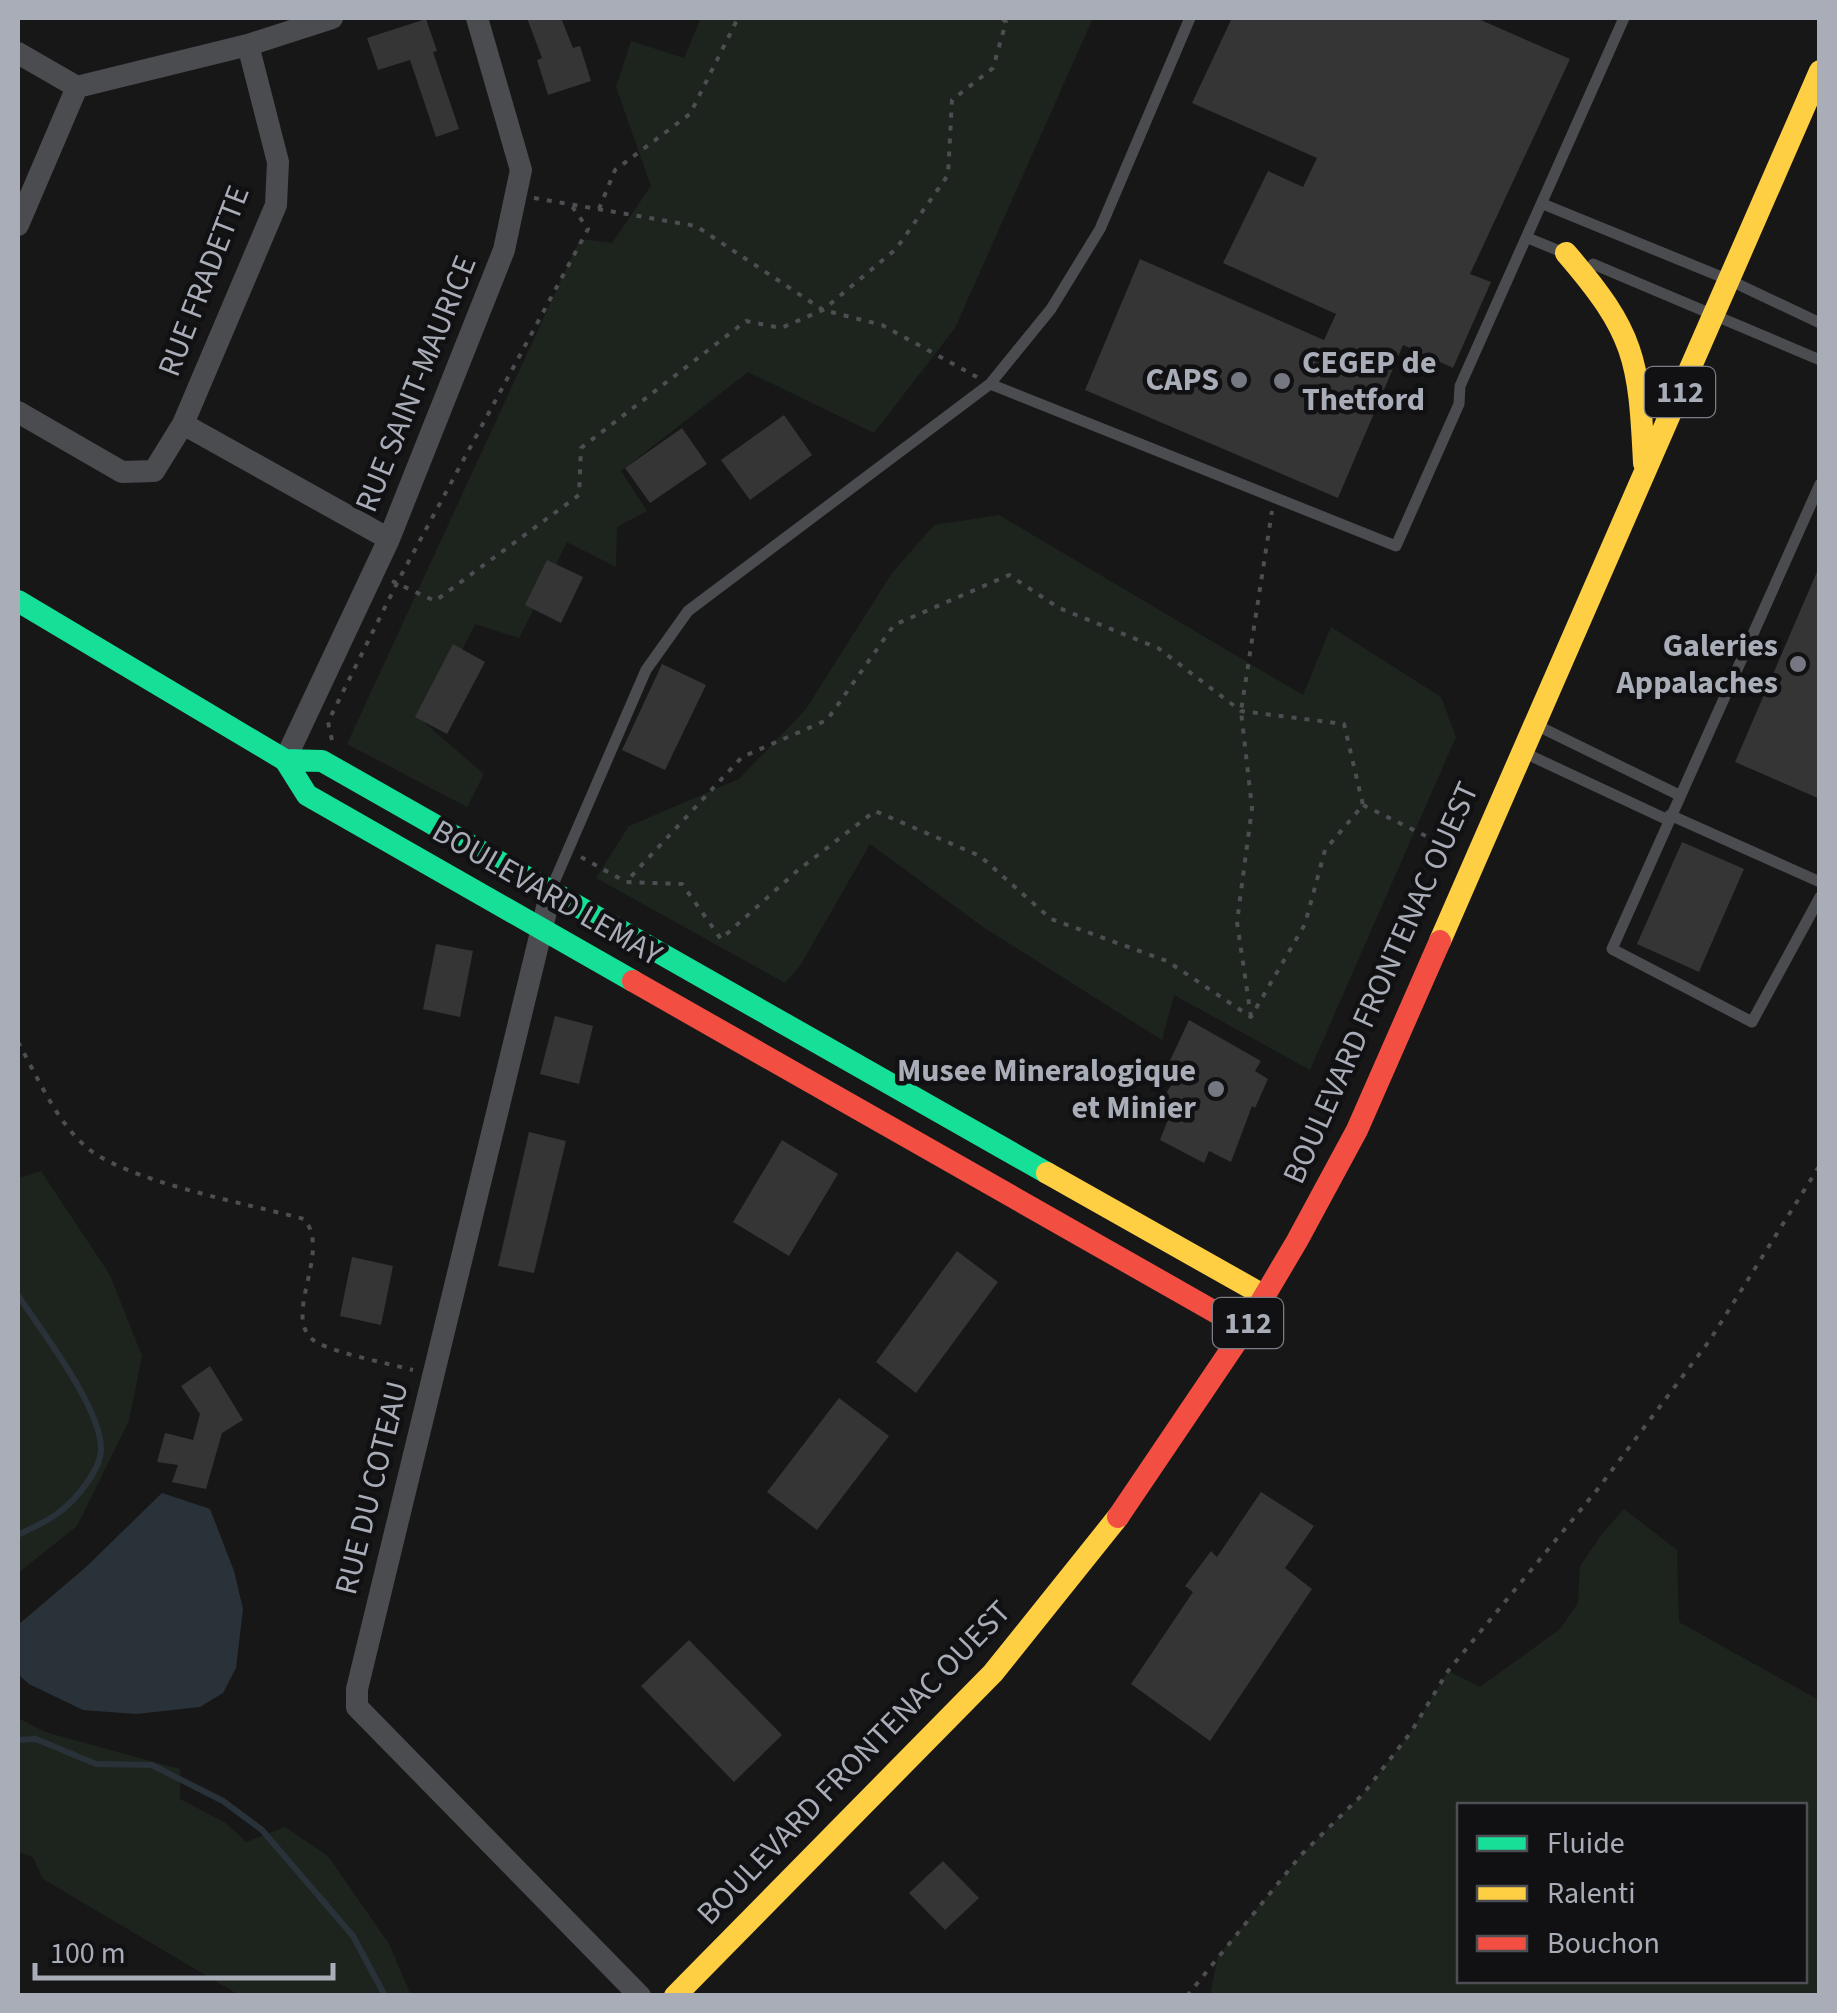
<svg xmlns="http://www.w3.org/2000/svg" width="1837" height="2013" viewBox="0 0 1837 2013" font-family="'Source Sans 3',sans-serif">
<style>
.green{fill:#1d241e;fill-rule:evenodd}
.water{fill:#2a3239}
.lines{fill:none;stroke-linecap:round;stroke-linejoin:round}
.stream{stroke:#2a3239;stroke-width:6}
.building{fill:#353536}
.path{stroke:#4d4e52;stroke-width:4;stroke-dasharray:5 8;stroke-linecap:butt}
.lane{stroke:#4b4c50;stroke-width:11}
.street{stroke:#4b4c50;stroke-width:22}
.fast{stroke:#16e098;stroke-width:22}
.slow{stroke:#ffcf43;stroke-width:22}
.jam{stroke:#f24e42;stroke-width:22}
.poi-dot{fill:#757880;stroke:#111113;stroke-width:4}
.labels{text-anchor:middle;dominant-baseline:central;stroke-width:9;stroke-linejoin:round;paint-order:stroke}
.shield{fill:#111113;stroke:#7b7e86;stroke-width:2.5}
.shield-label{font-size:30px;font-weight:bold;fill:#a8adb8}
.street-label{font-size:32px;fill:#a8adb8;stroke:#111113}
.poi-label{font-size:32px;font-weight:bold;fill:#a8adb8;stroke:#111113;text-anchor:end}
</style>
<rect width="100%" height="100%" fill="#171717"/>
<path class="green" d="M 701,18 L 1093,18 L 955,328 L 874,433 L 748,372 L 621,471 L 647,511 L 617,527 L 616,567 L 567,542 L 519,638 L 475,624 L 426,724 L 484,774 L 467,807 L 347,744 L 580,239 L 612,243 L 651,186 L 616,87 L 631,41 L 684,58 Z
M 999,515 L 1303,695 L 1331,627 L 1441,697 L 1456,737 L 1310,1070 L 1174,995 L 1162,1040 L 983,927 L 870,844 L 800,966 L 785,983 L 596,878 L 629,826 L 739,779 L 806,709 L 892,573 L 934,525 Z
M 41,1171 L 110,1275 L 142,1356 L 129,1421 L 77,1526 L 18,1573 L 18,1178 Z
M 1624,1509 L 1677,1550 L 1679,1622 L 1819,1700 L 1819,1995 L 1210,1995 L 1218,1956 L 1301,1855 L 1364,1793 L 1411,1732 L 1448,1671 L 1480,1687 L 1560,1629 L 1578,1603 L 1580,1566 L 1602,1534 ZM 1460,1806 L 1804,1806 L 1804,1980 L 1460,1980 Z
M 18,1718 L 45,1732 L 180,1769 L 180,1799 L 226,1823 L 246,1842 L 285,1827 L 328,1856 L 389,1944 L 411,1995 L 239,1995 L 43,1879 L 33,1857 L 18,1852 Z"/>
<path class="water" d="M 162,1493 L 210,1509 L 234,1571 L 243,1609 L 236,1668 L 223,1693 L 200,1707 L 136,1714 L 83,1710 L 29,1684 L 18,1674 L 18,1625 L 85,1568 Z"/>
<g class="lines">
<path class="stream" d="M 18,1295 C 41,1331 102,1408 101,1450 C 100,1471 75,1501 58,1513 C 47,1522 31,1528 18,1535
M 18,1740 L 36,1739 L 96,1764 L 152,1765 L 223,1801 L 262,1830 L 353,1936 L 385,1996"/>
</g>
<path class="building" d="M 527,18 L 561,18 L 573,48 L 580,46 L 591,81 L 548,95 L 537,60 L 542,58 Z
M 1232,18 L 1476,18 L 1570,59 L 1470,274 L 1491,282 L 1453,368 L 1403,345 L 1338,498 L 1085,390 L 1140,259 L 1324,340 L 1336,314 L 1223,263 L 1268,171 L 1303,187 L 1317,158 L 1192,103 Z
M 426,19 L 437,51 L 433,52 L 459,129 L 436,137 L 410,60 L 378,70 L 367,38 Z
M 784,415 L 812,455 L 750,500 L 721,460 Z
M 682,428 L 707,464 L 650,503 L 625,468 Z
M 547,560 L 583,577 L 561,623 L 525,605 Z
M 1820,565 L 1820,799 L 1735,762 Z
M 453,644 L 485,662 L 447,734 L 415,717 Z
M 662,664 L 706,685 L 665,770 L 622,750 Z
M 1682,842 L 1744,869 L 1699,972 L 1637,944 Z
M 436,944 L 473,951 L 460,1017 L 423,1009 Z
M 555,1016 L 593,1026 L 579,1084 L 540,1074 Z
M 1189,1020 L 1261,1061 L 1255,1071 L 1268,1079 L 1255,1108 L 1252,1106 L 1231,1162 L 1209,1151 L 1204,1163 L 1160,1140 L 1174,1104 L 1163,1098 L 1181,1070 L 1168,1065 Z
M 529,1132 L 566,1141 L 534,1273 L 498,1266 Z
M 782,1140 L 838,1174 L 789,1256 L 733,1222 Z
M 957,1251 L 998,1282 L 916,1393 L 876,1362 Z
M 352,1257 L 393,1266 L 381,1325 L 340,1316 Z
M 210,1366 L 243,1420 L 222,1433 L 206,1489 L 172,1482 L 178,1465 L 157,1462 L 165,1433 L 193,1440 L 200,1414 L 181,1386 Z
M 839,1398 L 889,1436 L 817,1530 L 767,1492 Z
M 1261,1492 L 1314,1526 L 1285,1568 L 1312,1589 L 1210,1741 L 1131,1684 L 1193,1592 L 1185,1586 L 1211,1551 L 1217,1557 Z
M 689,1640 L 782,1735 L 734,1782 L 641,1686 Z
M 943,1861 L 979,1898 L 945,1930 L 909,1893 Z"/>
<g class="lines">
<path class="path" d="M 534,198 L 696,226 L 823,310 L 882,325 L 977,377
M 599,209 L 615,170 L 690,114 L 738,18
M 392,581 L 435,601 L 579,495 L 581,448 L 746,321 L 781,328 L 823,310 L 896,249 L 948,175 L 952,100 L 993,68 L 1006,22 L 1002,18
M 332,740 L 328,722 L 397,583 L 588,229 L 571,205
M 1363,805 L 1442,844
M 581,857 L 626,882 L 682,884 L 721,939 L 797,871 L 875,811 L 980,856 L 1051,919 L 1167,961 L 1251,1017 L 1305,924 L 1325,850 L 1363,805 L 1344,724 L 1241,711 L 1158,648 L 1059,608 L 1009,575 L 894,625 L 827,720 L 742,757 L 626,882
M 1251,1017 L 1237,922 L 1252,808 L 1241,711 L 1272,511
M 18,1042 C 37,1076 55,1119 85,1146 C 124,1181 249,1204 304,1219 C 333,1252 279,1319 316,1342 C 338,1354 387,1363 413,1370
M 1187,1996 L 1301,1855 L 1364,1793 L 1411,1732 L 1448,1671 L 1597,1490 L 1710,1340 L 1820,1165"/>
<path class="lane" d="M 1543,204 L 1729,280 L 1820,323
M 1528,238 L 1562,252
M 1593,264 L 1820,360
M 990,384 L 1396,546 L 1459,404 L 1460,386 L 1624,18
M 1820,484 L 1612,949 L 1752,1022 L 1820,897
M 1540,727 L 1679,795
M 1529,755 L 1668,820
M 1670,815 L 1820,882
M 552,887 L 646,670 L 688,611 L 990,384 L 1051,309 L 1100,229 L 1190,18"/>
<path class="street" d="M 18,53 L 77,87 L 248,45 L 332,18
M 18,225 L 77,87
M 18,412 L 122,472 L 154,471 L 183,424 L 389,539
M 183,424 L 276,205 L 278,162 L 248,45
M 285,760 L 389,539 L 504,250 L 521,170 L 477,18
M 551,891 L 357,1689 L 357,1707 L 640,1996"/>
<path class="fast" d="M 18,601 L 285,760 L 307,795 L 633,981
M 285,760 L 322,761 L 1047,1173"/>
<path class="slow" d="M 1566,253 C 1635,333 1639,359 1644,463
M 1440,941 L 1820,71
M 1047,1173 L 1265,1296
M 675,1996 L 993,1673 L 1118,1517"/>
<path class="jam" d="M 633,981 L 1245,1329
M 1118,1517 L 1245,1329 L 1297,1241 L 1357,1130 L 1440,941"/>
</g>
<g class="poi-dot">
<circle cx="1239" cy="380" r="10"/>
<circle cx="1282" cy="381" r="10"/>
<circle cx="1798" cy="664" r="10"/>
<circle cx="1216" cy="1089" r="10"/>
</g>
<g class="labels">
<g class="shield">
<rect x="1645" y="367" width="70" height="50" rx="8"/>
<rect x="1213" y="1298" width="70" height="50" rx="8"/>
</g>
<g class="shield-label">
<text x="1680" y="392">112</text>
<text x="1248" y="1323">112</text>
</g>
<g class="street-label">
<text transform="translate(204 281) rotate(-69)">RUE FRADETTE</text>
<text transform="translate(416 384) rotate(-68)">RUE SAINT-MAURICE</text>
<text transform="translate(547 893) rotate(30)">BOULEVARD LEMAY</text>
<text transform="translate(1381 983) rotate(-66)">BOULEVARD FRONTENAC OUEST</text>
<text transform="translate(372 1488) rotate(-76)">RUE DU COTEAU</text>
<text transform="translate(854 1763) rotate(-46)">BOULEVARD FRONTENAC OUEST</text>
</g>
<g class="poi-label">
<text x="1302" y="363" text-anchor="start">CEGEP de<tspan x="1302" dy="37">Thetford</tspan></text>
<text x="1219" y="380">CAPS</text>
<text x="1778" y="646">Galeries<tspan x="1778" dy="37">Appalaches</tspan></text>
<text x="1196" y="1071">Musee Mineralogique<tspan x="1196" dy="37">et Minier</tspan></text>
</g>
</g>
<rect width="1837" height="2013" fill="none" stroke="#a8adb8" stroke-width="40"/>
<rect x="1457" y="1803" width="350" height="180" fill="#111113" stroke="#4d4f55" stroke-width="2.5"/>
<rect x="1477" y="1836" width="50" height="15" fill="#16e098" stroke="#4d4f55" stroke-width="2.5"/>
<text x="1547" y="1853" font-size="30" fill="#a8adb8">Fluide</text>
<rect x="1477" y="1886" width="50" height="15" fill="#ffcf43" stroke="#4d4f55" stroke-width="2.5"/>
<text x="1547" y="1903" font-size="30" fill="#a8adb8">Ralenti</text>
<rect x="1477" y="1936" width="50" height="15" fill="#f24e42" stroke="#4d4f55" stroke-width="2.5"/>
<text x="1547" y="1953" font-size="30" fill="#a8adb8">Bouchon</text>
<path d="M35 1963v15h298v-15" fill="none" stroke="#a8adb8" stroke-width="5"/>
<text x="50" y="1963" font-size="30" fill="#a8adb8" stroke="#111113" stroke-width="8" paint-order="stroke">100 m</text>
</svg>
